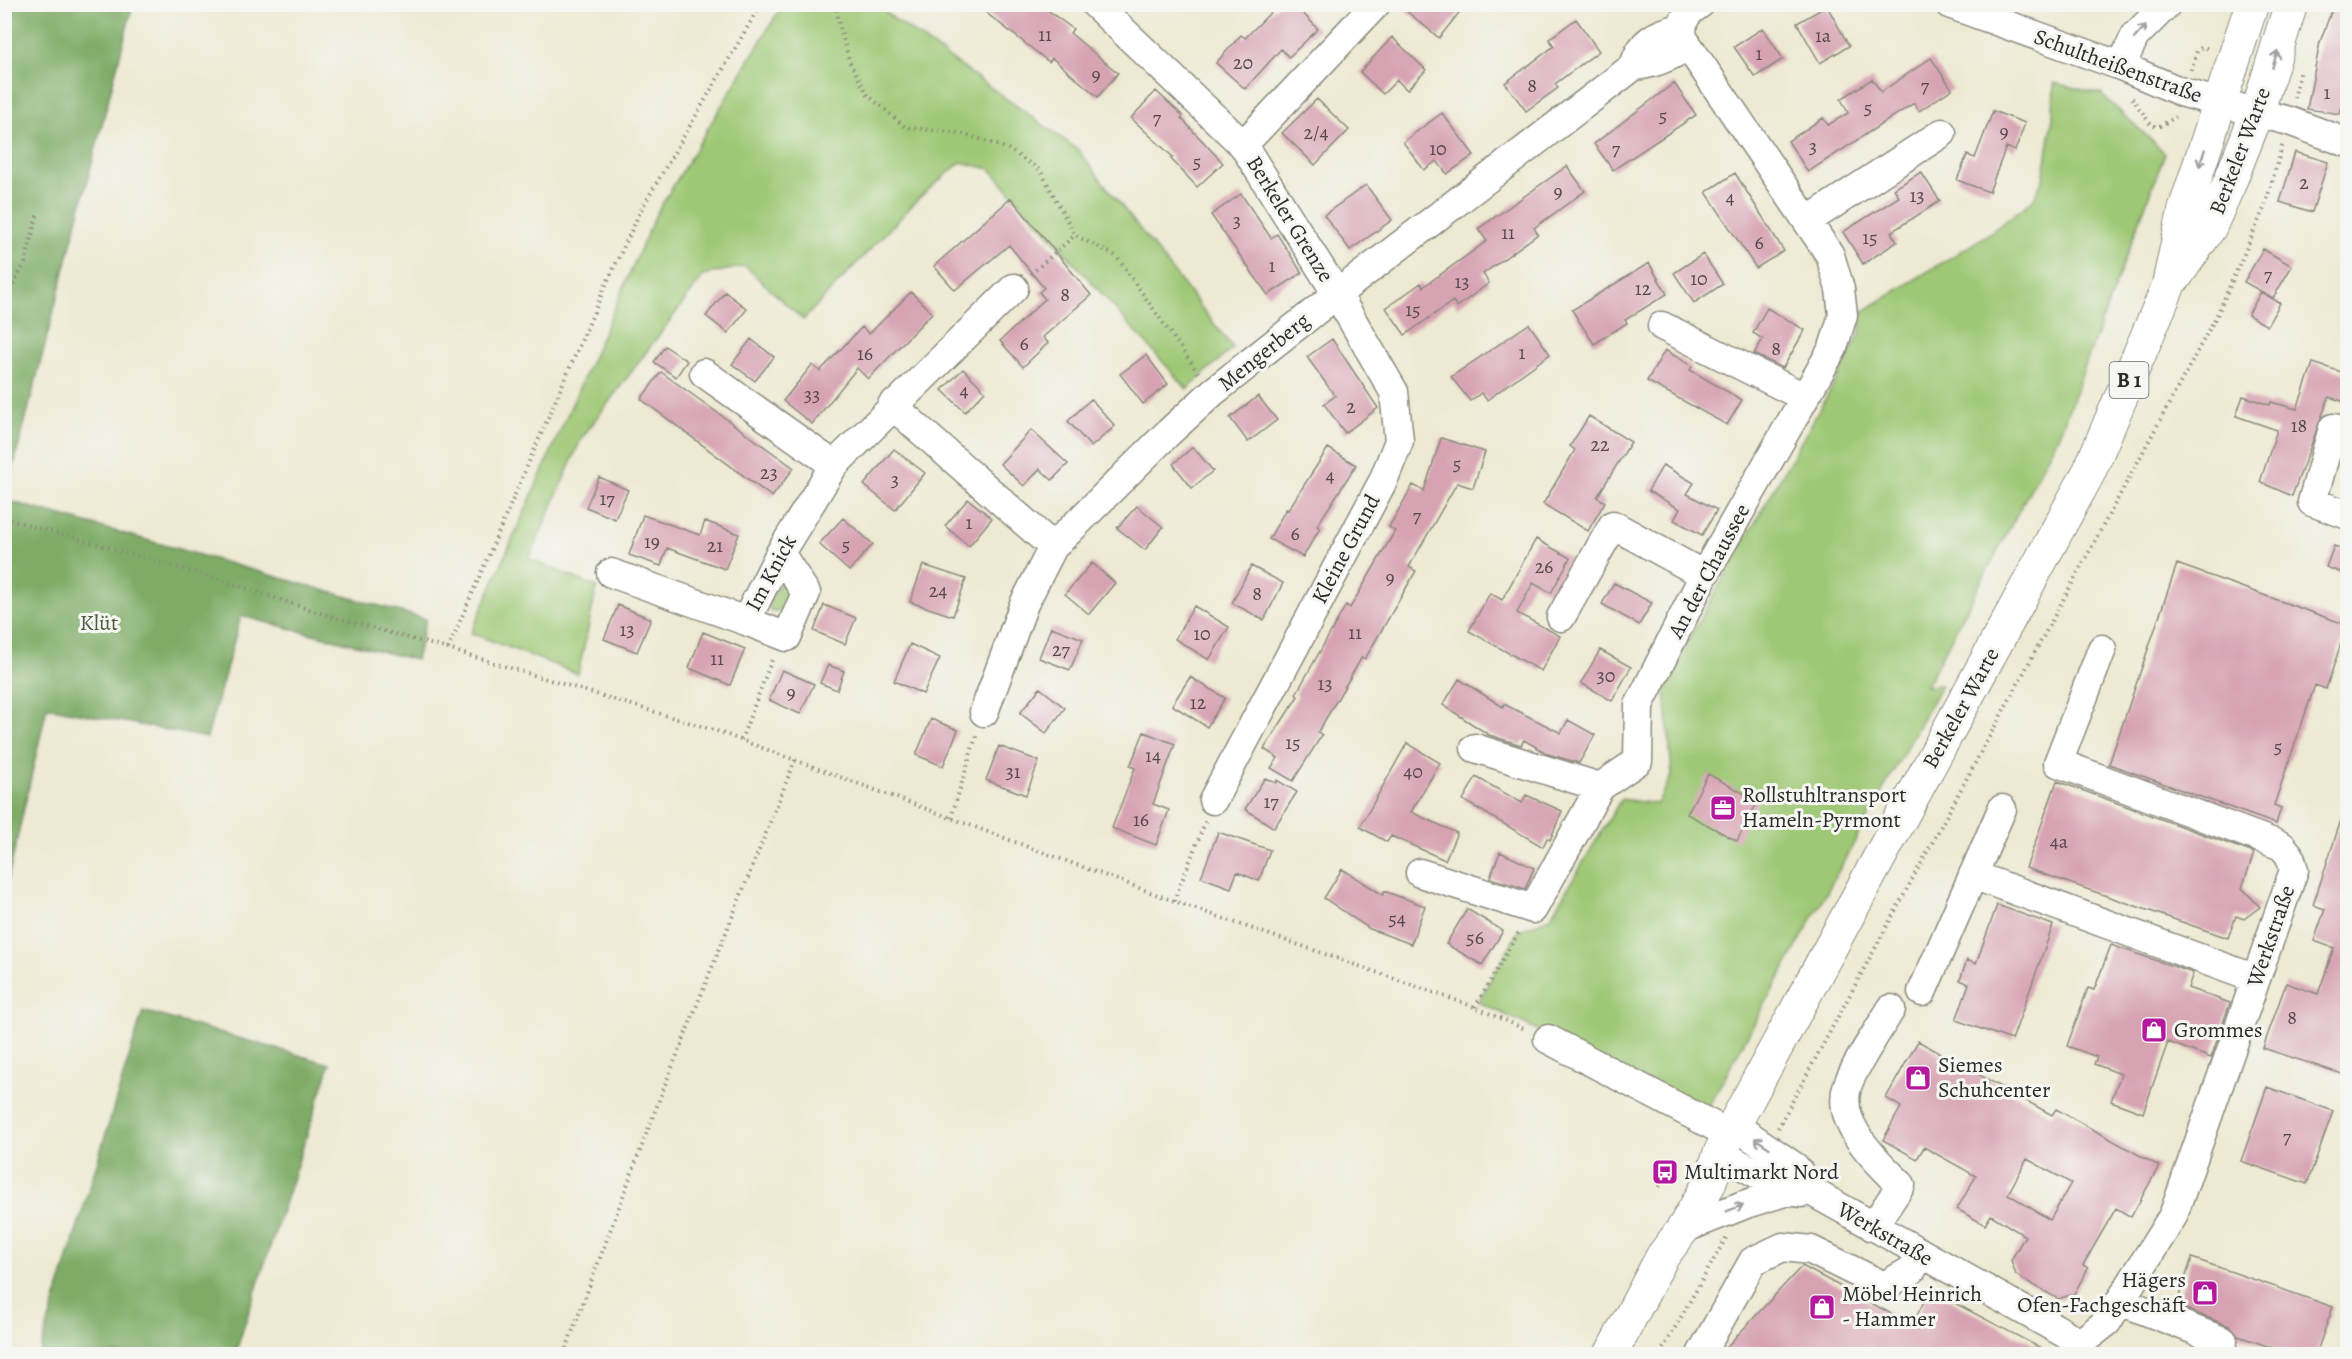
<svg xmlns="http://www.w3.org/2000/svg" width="2352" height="1359" viewBox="0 0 2352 1359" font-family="Alegreya,serif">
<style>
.green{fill:#9ec874;stroke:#647a50;stroke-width:1.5}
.forest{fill:#7eac66;stroke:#546c48;stroke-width:1.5}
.building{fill:#d7a3b3;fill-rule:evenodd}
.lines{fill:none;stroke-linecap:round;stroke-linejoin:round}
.minor-casing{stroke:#8c8a7e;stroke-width:31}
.major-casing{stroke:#8c8a7e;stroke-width:35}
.path{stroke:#8c8a7e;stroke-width:4;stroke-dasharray:1.5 4.5;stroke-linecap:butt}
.minor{stroke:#fff;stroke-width:28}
.major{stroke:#fff;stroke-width:33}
.oneway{stroke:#a0a0a0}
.labels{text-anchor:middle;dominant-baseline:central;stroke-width:6;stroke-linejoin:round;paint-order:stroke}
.number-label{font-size:20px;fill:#56494d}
.shield{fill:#f6f6f2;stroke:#686867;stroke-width:1.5}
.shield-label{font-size:21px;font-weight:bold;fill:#2b2b2b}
.street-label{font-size:22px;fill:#2b2b2b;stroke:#f6f6f2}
.park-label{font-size:22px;fill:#4e5a41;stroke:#f6f6f2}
.poi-label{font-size:22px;fill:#2b2b2b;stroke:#f6f6f2;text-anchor:start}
</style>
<rect width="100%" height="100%" fill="#f6f6f2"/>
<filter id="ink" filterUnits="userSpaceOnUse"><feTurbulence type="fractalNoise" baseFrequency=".0167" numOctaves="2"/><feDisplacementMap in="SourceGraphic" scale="12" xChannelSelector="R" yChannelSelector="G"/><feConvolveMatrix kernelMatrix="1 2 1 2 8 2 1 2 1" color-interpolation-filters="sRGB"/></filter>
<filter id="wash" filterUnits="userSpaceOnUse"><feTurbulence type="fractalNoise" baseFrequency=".008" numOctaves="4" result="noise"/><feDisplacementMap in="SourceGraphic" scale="24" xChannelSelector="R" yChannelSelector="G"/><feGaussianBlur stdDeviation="1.35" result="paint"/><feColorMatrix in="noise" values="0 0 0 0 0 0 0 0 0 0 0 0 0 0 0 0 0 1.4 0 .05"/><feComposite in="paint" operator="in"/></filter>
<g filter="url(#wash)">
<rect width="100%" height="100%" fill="#ede9d2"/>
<path class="green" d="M 783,4 L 885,5 L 886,13 L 1077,149 L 1233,348 L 1187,389 L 990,169 L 961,162 L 921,196 L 803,320 L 745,266 L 704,275 L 581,439 L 529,559 L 597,587 L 578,674 L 471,633 L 655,216 Z
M 2054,83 L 2101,94 L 2165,153 L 2059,435 L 1926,686 L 1941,685 L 1707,1109 L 1478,1002 L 1519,930 L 1550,918 L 1621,799 L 1657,804 L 1672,775 L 1665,690 L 1678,658 L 1839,375 L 1860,333 L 1862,312 L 1984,237 L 2032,201 L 2043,180 L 2053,117 Z
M 784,584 L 789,588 L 785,605 L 777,612 L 770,610 L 769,603 L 779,585 Z"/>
<path class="forest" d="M 5,4 L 133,5 L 5,499 L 4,5 Z
M 5,500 L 426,619 L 416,660 L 241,616 L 207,738 L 47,707 L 5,892 Z
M 143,1011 L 330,1064 L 235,1354 L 39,1354 Z"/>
<g id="blocks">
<path class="building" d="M 975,4 L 1039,4 L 1073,29 L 1070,33 L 1118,73 L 1098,97 L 1052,58 L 1049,62 Z
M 1279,4 L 1294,4 L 1318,29 L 1289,57 L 1281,49 L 1245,89 L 1216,63 L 1241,35 L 1245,38 Z
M 1398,4 L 1466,4 L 1439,38 Z
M 2334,4 L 2348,4 L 2348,75 L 2340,114 L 2307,109 L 2320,42 Z
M 1827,6 L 1849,46 L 1820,63 L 1797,23 Z
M 1576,19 L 1599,51 L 1555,84 L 1558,88 L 1526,111 L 1505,83 L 1554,46 L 1549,39 Z
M 1763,28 L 1783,59 L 1755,77 L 1734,47 Z
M 1392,37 L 1426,70 L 1407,90 L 1397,80 L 1383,94 L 1360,72 Z
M 1931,58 L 1952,89 L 1919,111 L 1914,103 L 1808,172 L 1788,141 L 1823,118 L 1828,125 L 1848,113 L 1841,99 L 1872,79 L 1881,92 Z
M 1674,83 L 1696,115 L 1613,170 L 1594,144 Z
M 1156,91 L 1183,116 L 1181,118 L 1223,163 L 1197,187 L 1171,159 L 1173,157 L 1131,118 Z
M 1317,99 L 1349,130 L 1315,165 L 1282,133 Z
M 1993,111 L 2025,123 L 2015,151 L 2006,147 L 1989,192 L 1957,180 L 1967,155 L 1975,158 Z
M 1442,113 L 1474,155 L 1447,174 L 1437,161 L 1424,170 L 1403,142 Z
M 2295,152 L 2328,162 L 2312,212 L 2280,202 Z
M 1567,166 L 1585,191 L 1534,228 L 1538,234 L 1483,274 L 1489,283 L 1457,307 L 1453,301 L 1405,335 L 1386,308 L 1421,283 L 1423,287 L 1487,241 L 1478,229 Z
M 1921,172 L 1940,201 L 1891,232 L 1897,242 L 1863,264 L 1843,232 L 1899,197 L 1894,189 Z
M 1735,173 L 1784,251 L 1756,268 L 1706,192 Z
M 1366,185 L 1392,220 L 1350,250 L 1324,215 Z
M 1241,194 L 1271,238 L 1277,234 L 1302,273 L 1268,295 L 1211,215 Z
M 1011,198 L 1091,295 L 1043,337 L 1048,343 L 1023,367 L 1000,341 L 1045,299 L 1039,292 L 1044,288 L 1009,245 L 955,290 L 934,266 Z
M 2263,249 L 2292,266 L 2273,298 L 2244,282 Z
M 1703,254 L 1723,284 L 1694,303 L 1674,273 Z
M 1649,263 L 1667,294 L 1625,320 L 1627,323 L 1594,344 L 1572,310 Z
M 725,292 L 747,309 L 728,333 L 706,316 Z
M 911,292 L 932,313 L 868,379 L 857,368 L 812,424 L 783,401 L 812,365 L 820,371 L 862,327 L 869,334 Z
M 2261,292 L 2280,303 L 2267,326 L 2248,315 Z
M 1767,308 L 1805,330 L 1783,368 L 1754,354 L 1763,339 L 1753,333 Z
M 1529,324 L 1550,354 L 1487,400 L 1481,393 L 1470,401 L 1451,377 Z
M 751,339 L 774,357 L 755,381 L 732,364 Z
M 1332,339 L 1378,408 L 1345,433 L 1324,404 L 1335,396 L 1307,357 Z
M 665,346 L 687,361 L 676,377 L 654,362 Z
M 1665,350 L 1692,366 L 1690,370 L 1742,400 L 1727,425 L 1647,381 Z
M 1146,355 L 1168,384 L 1143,404 L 1120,374 Z
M 2313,363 L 2348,374 L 2348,403 L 2329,397 L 2292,496 L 2260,482 L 2277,430 L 2236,416 L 2243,396 L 2270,405 L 2271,402 L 2297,409 Z
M 963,369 L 985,391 L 965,412 L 942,390 Z
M 661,372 L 794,468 L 772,497 L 641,399 Z
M 1258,396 L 1277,420 L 1248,442 L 1230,418 Z
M 1091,399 L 1115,426 L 1091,447 L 1068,421 Z
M 1589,416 L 1631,442 L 1597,497 L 1605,502 L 1588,531 L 1543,504 L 1575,450 L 1570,446 Z
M 1031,430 L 1068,464 L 1052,480 L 1040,469 L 1024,486 L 1000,464 Z
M 1441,438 L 1485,452 L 1473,488 L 1457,483 L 1409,567 L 1416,571 L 1365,659 L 1362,657 L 1318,732 L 1322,735 L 1293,781 L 1271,768 L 1278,758 L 1264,749 L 1298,696 L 1296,694 L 1346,605 L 1350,608 L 1395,531 L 1389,527 L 1413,485 L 1424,491 Z
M 1193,447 L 1213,471 L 1192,488 L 1173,464 Z
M 1328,448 L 1356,465 L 1317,526 L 1320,528 L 1303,557 L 1269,539 L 1286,509 L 1288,510 Z
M 894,449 L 925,473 L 895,510 L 864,485 Z
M 1663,465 L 1694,483 L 1687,494 L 1717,510 L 1702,535 L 1674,520 L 1680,509 L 1648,491 Z
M 599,477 L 628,490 L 615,519 L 586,507 Z
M 968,499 L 992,518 L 969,546 L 945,526 Z
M 1137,506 L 1163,527 L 1145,550 L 1117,528 Z
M 643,515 L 700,535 L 705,521 L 739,534 L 725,569 L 667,548 L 661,566 L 629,555 Z
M 843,518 L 873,544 L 849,571 L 819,544 Z
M 1536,539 L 1570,558 L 1551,593 L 1533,583 L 1517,613 L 1560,636 L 1541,671 L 1469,631 L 1490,593 L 1502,600 Z
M 2334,546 L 2348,551 L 2348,575 L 2326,567 Z
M 1092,563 L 1115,583 L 1089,614 L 1065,594 Z
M 2177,564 L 2347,625 L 2326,689 L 2315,685 L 2274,805 L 2281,808 L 2276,824 L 2109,764 Z
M 923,565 L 966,579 L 953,616 L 910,602 Z
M 1251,566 L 1283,583 L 1264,620 L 1232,603 Z
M 1614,583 L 1652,603 L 1639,625 L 1602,604 Z
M 618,605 L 651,619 L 637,652 L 604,639 Z
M 824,605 L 856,618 L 845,644 L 814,631 Z
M 1194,606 L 1229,627 L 1209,660 L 1175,639 Z
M 1051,627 L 1083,639 L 1070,670 L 1039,658 Z
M 703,632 L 745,649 L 730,685 L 689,668 Z
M 910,644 L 940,658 L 923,694 L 894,681 Z
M 1600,650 L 1631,667 L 1612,701 L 1581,683 Z
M 828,665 L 844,671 L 837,690 L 820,683 Z
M 782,670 L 814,684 L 800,714 L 769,700 Z
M 1190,677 L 1225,698 L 1207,727 L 1172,705 Z
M 1459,679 L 1503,707 L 1504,704 L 1561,733 L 1568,720 L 1595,735 L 1579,763 L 1548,754 L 1524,740 L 1521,745 L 1489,735 L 1443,705 Z
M 1040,688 L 1065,708 L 1046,733 L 1020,713 Z
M 931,719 L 958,730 L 943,766 L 916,755 Z
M 1144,732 L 1175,744 L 1153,804 L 1169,810 L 1156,845 L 1112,828 L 1135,768 L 1130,766 Z
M 1407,743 L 1440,763 L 1411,812 L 1457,833 L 1445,860 L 1391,836 L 1387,842 L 1360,827 Z
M 999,746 L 1039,761 L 1026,795 L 986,780 Z
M 1708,774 L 1758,801 L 1737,841 L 1687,814 Z
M 1476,777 L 1522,803 L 1526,795 L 1562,811 L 1550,840 L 1547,838 L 1543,847 L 1463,800 Z
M 1265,778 L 1276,783 L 1277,780 L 1297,792 L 1274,828 L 1245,809 Z
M 2057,781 L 2254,853 L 2242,888 L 2260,907 L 2244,919 L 2236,916 L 2228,938 L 2026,868 Z
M 2344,811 L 2348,811 L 2348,1076 L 2263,1048 L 2286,983 L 2318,994 L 2334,948 L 2314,941 L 2325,909 L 2313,905 Z
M 1218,832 L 1270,850 L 1259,881 L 1237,872 L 1231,888 L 1201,877 Z
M 1500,852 L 1534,868 L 1525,889 L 1490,878 Z
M 1342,869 L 1383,895 L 1384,891 L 1425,906 L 1411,944 L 1370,929 L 1324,898 Z
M 1997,905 L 2053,925 L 2012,1040 L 1956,1020 L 1969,984 L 1960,980 L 1967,960 L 1976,964 Z
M 1467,909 L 1503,931 L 1482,965 L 1446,944 Z
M 2111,945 L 2193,973 L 2188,988 L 2230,1003 L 2211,1058 L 2168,1042 L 2143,1113 L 2111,1101 L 2121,1074 L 2094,1064 L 2097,1057 L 2067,1046 L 2088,988 L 2094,990 Z
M 1918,1041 L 2052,1115 L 2056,1109 L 2159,1166 L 2131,1217 L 2116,1208 L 2083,1265 L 2088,1268 L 2074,1294 L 2058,1299 L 2016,1275 L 2011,1260 L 2025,1236 L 1991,1215 L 1985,1225 L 1957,1209 L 1976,1176 L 1924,1147 L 1917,1159 L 1883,1140 L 1901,1107 L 1886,1098 ZM 2027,1159 L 2071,1183 L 2050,1220 L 2008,1194 Z
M 2267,1087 L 2333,1111 L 2307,1184 L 2241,1161 Z
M 2192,1258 L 2333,1307 L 2316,1354 L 2291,1354 L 2238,1336 L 2229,1326 L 2176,1305 Z
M 1802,1266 L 1912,1325 L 1930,1290 L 2052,1354 L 1720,1354 Z"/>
</g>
</g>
<g filter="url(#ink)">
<use href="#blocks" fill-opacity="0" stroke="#8c8a7e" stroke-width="1.5"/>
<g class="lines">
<defs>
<path id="minor" d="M 1095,4 L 1243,145 L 1337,294 L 1394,392 L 1399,441 L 1383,481 L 1213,800
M 1949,4 L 2121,66 L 2184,93 L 2289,121 L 2348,143
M 1634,66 C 1641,41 1656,33 1682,28
M 2121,66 L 2135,36 L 2167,4
M 1243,145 L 1376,4
M 1807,221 L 1942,133
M 1662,326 L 1804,397
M 704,373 L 834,465
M 892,405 L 1053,547
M 2333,428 L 2312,502 L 2348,515
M 611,573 L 746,621 L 780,553 L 834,465 L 1014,288
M 1561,617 L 1613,525 L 1704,575
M 746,621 L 787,637 L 806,593 L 780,553
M 984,712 L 1024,604 L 1053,547 L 1167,434 L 1213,392 L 1337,294 L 1634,66 C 1655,64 1671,57 1688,45
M 1475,748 L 1600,787
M 1420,873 L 1533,909 L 1600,787 L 1638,761 L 1639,705 L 1704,575 L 1833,348 L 1843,315 L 1840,289 L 1830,255 L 1683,38 C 1680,21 1686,13 1700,4
M 1973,875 L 2256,979
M 1922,992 L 2002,809
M 1548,1039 L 1729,1134
M 1734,1125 L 1795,1167 L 1816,1194 L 2064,1333 L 2079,1344 L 2082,1354
M 1720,1153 L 1788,1191 L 1801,1193
M 1873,1227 L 1901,1185 C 1877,1161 1836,1125 1847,1087 C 1853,1067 1880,1028 1891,1009
M 1683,1229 L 1746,1204 L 1788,1191
M 2120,1301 L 2223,1341
M 2079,1344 L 2107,1322 L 2173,1216 L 2294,870 L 2290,856 L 2282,846 L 2058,763 L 2102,649
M 1701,1354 L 1753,1261 L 1783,1247 L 1811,1250 L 1884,1286 L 1912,1270 L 1920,1253"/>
<path id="major" d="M 2176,276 L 2210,227 L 2229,184 L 2257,113 L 2291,4
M 1611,1354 L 1662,1257 L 1683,1229 L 1709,1184 L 1720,1153 L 1734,1125 L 2089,472 L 2168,287 L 2185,209 L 2252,4"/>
</defs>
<use href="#minor" class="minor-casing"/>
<use href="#major" class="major-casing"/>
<path class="path" d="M 836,4 L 839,24 L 850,63 L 868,95 L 905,127 L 965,134 L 1008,149 L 1040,170 L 1075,235 L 1116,256 L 1199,374
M 1909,4 L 1928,12
M 2191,70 L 2197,51 L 2202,47 L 2210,49
M 2132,98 L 2151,125 L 2158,127 L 2176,117
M 2294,98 L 2300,73
M 1031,274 L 1075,235
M 4,300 L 25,263 L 38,212
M 4,518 L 215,578 L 323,614 L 448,649 L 714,730 L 1174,901 L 1475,1007 L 1527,1030
M 448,649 L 603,291 L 642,208 L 761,4
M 741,740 L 773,657
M 951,818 L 977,733
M 1174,901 L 1206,820
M 1475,1007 L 1520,930
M 1778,1128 L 2218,313 L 2265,206 L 2283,143
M 1659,1187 L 1677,1158
M 564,1354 L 661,1095 L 795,760
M 1660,1354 L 1726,1238"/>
<use href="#minor" class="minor"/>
<use href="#major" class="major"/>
</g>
<defs><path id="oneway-shaft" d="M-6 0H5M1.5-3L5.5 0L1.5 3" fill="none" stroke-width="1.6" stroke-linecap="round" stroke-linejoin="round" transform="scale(1.5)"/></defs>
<g class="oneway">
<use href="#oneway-shaft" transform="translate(2140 32) rotate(-49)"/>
<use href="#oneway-shaft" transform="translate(2275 59) rotate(-73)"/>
<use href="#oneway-shaft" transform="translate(2202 158) rotate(108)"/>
<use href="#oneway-shaft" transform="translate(1762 1143) rotate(-147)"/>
<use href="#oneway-shaft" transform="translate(1735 1208) rotate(-22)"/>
</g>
</g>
<defs>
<symbol id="office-square" viewBox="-11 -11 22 22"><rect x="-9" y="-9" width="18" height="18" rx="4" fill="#b5179e" stroke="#f6f6f2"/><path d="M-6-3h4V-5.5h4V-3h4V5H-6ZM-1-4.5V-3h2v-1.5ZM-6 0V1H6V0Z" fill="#fff"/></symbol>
<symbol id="shop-square" viewBox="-11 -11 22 22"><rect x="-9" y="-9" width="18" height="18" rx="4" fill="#b5179e" stroke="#f6f6f2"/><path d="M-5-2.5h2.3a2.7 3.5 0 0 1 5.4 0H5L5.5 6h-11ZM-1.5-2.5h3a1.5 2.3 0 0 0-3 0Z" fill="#fff"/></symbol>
<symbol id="bus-square" viewBox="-11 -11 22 22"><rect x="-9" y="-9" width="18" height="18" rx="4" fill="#b5179e" stroke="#f6f6f2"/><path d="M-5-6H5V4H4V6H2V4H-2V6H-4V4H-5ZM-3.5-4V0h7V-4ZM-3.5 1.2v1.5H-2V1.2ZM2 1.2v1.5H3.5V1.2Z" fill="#fff"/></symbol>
</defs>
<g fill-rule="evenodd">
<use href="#office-square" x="1708" y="793" width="30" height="30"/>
<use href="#shop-square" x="2139" y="1015" width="30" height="30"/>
<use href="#shop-square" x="1903" y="1063" width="30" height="30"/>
<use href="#bus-square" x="1650" y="1157" width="30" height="30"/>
<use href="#shop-square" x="2190" y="1278" width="30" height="30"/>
<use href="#shop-square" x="1807" y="1292" width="30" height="30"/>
</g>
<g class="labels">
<g class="number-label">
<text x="1045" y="34">11</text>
<text x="1823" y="35">1a</text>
<text x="1759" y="53">1</text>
<text x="1243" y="62">20</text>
<text x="1096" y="74">9</text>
<text x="1532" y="85">8</text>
<text x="1925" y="85">7</text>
<text x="2327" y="92">1</text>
<text x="1868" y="107">5</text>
<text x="1663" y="115">5</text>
<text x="1157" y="117">7</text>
<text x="2004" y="131">9</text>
<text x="1316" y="132">2/4</text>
<text x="1813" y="146">3</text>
<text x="1438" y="148">10</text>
<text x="1616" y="148">7</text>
<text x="1197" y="161">5</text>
<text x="2304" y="182">2</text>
<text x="1558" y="191">9</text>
<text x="1917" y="195">13</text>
<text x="1730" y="197">4</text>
<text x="1237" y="220">3</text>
<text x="1508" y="232">11</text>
<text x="1870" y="237">15</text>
<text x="1759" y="242">6</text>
<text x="1272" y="265">1</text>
<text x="2268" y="274">7</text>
<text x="1699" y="278">10</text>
<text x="1462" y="281">13</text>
<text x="1643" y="288">12</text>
<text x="1065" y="294">8</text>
<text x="1413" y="309">15</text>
<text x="1024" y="343">6</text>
<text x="1776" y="348">8</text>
<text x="1522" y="352">1</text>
<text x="865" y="353">16</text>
<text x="964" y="390">4</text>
<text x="812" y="394">33</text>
<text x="1351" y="406">2</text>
<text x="2299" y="425">18</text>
<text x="1600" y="444">22</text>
<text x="1457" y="463">5</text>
<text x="769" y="472">23</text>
<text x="1330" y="475">4</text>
<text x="895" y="479">3</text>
<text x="607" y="498">17</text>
<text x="1417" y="515">7</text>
<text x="969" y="522">1</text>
<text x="1295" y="533">6</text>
<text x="652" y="541">19</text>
<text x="846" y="544">5</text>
<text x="715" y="545">21</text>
<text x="1544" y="566">26</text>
<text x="1390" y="577">9</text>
<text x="938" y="590">24</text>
<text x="1257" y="593">8</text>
<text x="627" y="629">13</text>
<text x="1355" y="632">11</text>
<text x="1202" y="633">10</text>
<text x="1061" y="649">27</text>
<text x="717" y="658">11</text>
<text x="1606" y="675">30</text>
<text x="1325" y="683">13</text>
<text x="791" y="692">9</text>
<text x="1198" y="702">12</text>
<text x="1293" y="742">15</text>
<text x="2278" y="746">5</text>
<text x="1153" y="755">14</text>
<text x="1013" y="771">31</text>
<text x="1413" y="771">40</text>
<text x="1271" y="801">17</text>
<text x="1141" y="819">16</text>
<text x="2059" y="841">4a</text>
<text x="1397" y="918">54</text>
<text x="1475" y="937">56</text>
<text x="2292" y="1017">8</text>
<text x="2287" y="1136">7</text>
</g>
<rect class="shield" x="2109.5" y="362" width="39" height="36" rx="4.5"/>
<g class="shield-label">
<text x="2129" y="380">B 1</text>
</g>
<g class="street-label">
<text transform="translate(2118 66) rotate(20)">Schultheißenstraße</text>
<text transform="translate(2240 151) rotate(-69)">Berkeler Warte</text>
<text transform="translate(1290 219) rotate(58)">Berkeler Grenze</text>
<text transform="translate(1264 352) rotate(-39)">Mengerberg</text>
<text transform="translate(1346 549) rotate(-62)">Kleine Grund</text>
<text transform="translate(1709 571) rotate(-62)">An der Chaussee</text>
<text transform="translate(771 573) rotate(-62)">Im Knick</text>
<text transform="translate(1961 708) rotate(-61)">Berkeler Warte</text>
<text transform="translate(2271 936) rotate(-71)">Werkstraße</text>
<text transform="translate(1885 1234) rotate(30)">Werkstraße</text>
</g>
<g class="park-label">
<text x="99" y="623">Klüt</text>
</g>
<g class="poi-label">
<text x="1742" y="795">Rollstuhltransport<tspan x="1742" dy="25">Hameln-Pyrmont</tspan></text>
<text x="2174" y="1030">Grommes</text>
<text x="1938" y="1065">Siemes<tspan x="1938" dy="25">Schuhcenter</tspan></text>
<text x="1684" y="1172">Multimarkt Nord</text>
<text x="2186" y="1280" text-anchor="end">Hägers<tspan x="2186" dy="25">Ofen-Fachgeschäft</tspan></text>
<text x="1842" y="1294">Möbel Heinrich<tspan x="1842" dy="25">- Hammer</tspan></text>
</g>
</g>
<rect width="2352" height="1359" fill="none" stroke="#f6f6f2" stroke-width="24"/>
</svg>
